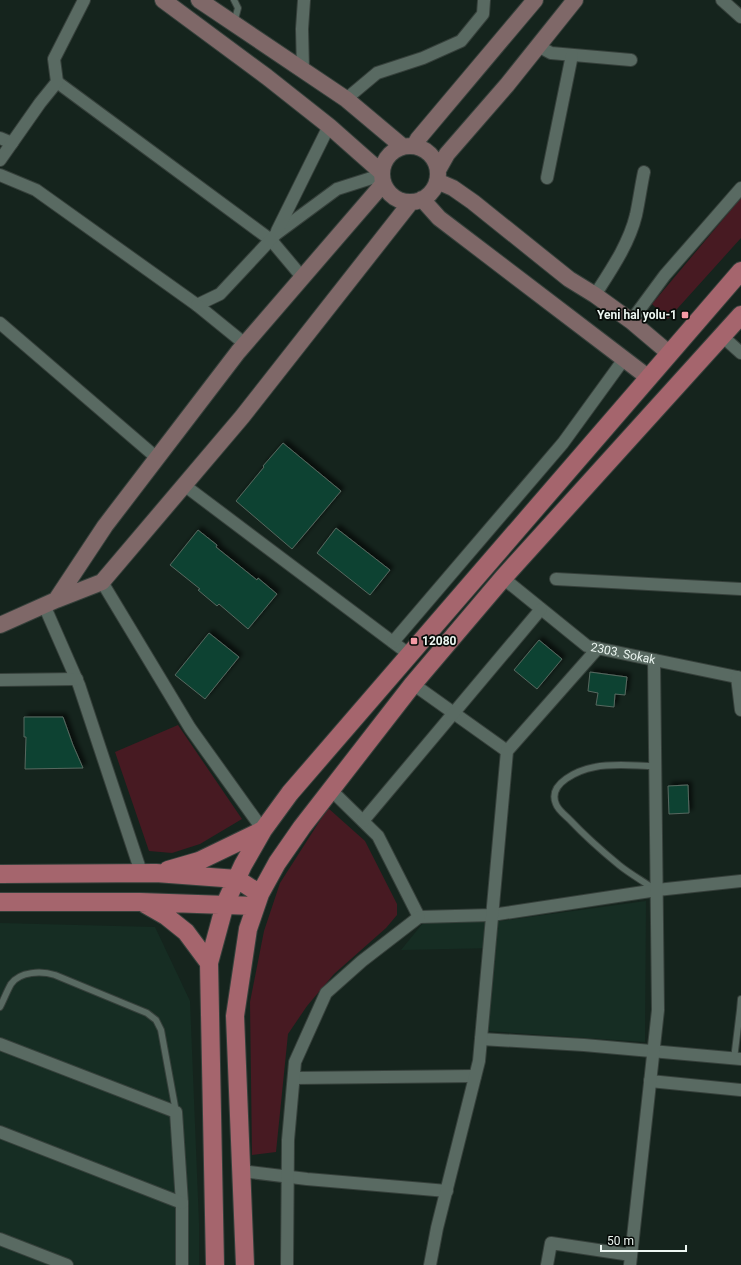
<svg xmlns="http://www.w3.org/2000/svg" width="741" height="1265" viewBox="0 0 741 1265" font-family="Roboto,sans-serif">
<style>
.built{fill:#162d23}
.green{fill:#471a22}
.building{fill:#0d4331;stroke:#576860;filter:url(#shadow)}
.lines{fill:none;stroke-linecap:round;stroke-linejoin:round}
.lane-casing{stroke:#36403b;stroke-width:8}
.street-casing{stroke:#36403b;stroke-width:14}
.secondary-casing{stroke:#36403b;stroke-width:18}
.primary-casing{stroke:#36403b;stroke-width:20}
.lane{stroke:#596a62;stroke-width:6}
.street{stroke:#596a62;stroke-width:12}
.secondary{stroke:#7f6868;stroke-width:16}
.primary{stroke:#a5656d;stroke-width:18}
.poi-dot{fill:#f49aa5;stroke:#060b08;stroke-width:1.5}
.labels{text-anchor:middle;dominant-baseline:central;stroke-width:3.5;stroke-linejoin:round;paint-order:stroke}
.poi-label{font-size:12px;font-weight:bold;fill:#edf7f2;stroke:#060b08;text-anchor:end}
.street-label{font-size:12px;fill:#edf7f2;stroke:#060b08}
</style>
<defs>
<filter id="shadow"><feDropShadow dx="3.5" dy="-3.5" stdDeviation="2" flood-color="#0009"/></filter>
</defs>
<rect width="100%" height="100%" fill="#15241d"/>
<path class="built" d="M 646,901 L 645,1042 L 488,1031 L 496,948 L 401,950 L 423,923 L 500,921 Z
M 0,923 L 155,927 L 190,1001 L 199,1223 L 199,1265 L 0,1265 Z"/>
<path class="green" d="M 741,198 L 741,238 L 668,319 L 652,304 Z
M 178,725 L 242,819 L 200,844 L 172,853 L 149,851 L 115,752 Z
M 328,808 L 365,841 L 397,904 L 397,915 L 386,928 L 334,974 L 307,1006 L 288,1034 L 276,1152 L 252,1155 L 250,1002 L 264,931 L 280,883 Z"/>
<path class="building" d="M 283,443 L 341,491 L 292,549 L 236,501 L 264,467 L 263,466 Z
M 336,528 L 390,570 L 370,595 L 317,553 Z
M 198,530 L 217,545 L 216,547 L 257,580 L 258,578 L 277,594 L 248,629 L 219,604 L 217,606 L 198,590 L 200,589 L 170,565 Z
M 209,633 L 239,657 L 205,699 L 175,675 Z
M 539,640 L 562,659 L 537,689 L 514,670 Z
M 590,672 L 627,677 L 625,695 L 615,694 L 614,707 L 596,705 L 598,693 L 588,691 Z
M 24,717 L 63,717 L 73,745 L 83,768 L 25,769 L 26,737 L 24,737 Z
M 688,785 L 689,813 L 669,814 L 668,786 Z"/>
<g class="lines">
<defs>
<path id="lane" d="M 234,0 L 238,8 L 234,23
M 654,889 C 643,881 630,874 619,865 C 602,851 585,836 570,820 C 565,815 558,810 556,804 C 547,783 579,770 595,767 C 614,763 636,766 655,766
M 0,1007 C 4,999 7,991 11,984 C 20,971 42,971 55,975 L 147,1013 L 156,1020 L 161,1030 L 176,1112
M 740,1010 L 741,999
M 734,1059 L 740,1010 L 741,1011"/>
<g id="street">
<path d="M 722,0 L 741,17"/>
<path d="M 538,46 L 551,53 L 631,60"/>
<path d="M 303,70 L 302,29 L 304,0"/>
<path d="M 57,82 L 271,240 L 302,277"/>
<path d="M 346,99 L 377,73 L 423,58 L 461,41 L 483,14 L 484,0"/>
<path d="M 0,138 L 12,143"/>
<path d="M 0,160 L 40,103 L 57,82 L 54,59 L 84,0"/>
<path d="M 0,175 L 36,190 L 197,305 L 220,294 L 276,234 L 337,189 L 381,175"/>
<path d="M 547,178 L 572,55"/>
<path d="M 277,231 L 329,126"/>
<path d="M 595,295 C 611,270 629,244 636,215 C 639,201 641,186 644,172"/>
<path d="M 197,305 L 245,344"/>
<path d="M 631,321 L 665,275 L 741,188"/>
<path d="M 0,323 L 157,458"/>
<path d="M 722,336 L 741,353"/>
<path d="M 184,485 L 410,655"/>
<path id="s1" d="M 503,578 L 587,646 L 741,678"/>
<path d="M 556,579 L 741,589"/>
<path d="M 102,582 L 190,728 L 263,830"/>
<path d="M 44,605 L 79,685 L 141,872"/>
<path d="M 393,642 L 563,443 L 624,359"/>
<path d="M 737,677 L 741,710"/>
<path d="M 0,680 L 77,679"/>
<path d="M 413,684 L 507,751"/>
<path d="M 330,789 L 378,836 L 419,917 L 492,915 L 657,890 L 741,881"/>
<path d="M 363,821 L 541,609"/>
<path d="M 481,1039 L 584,1045 L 741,1059"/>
<path d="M 0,1044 L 176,1112 L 182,1203 L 182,1265"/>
<path d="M 294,1078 L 475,1076"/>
<path d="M 650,1081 L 741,1090"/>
<path d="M 0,1132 L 182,1203"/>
<path d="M 241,1171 L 307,1179 L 447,1191"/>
<path d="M 0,1239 L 67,1265"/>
<path d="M 287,1265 L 288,1140 L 295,1062 L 326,993 L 362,961 L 419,917"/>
<path d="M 430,1265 L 437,1228 L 479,1061 L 507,751 L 598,648"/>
<path d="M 547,1265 L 551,1243 L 631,1255"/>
<path d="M 630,1265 L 658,1010 L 654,660"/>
</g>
<path id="secondary" d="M 163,0 L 267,77 L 329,126 L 381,172
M 199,0 L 346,99 L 402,146
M 414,146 L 418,139 L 535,0
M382 174a28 28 0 1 1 56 0a28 28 0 1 1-56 0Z
M 438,170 L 447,154 L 507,85 L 575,0
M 437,181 L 453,188 L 473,202 L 569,279 L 595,295 L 631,321 L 670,354
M 422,199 L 439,218 L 649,378
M 56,600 L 105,526 L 238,352 L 383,184
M 0,625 L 56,600 L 102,582 L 242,417 L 411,202"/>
<path id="primary" d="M 168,870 L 199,861 L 263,830
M 0,874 L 156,873 L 237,879 L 260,894
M 0,902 L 140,902 L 255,906
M 145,904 L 166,916 L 186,932 L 209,963
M 215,1265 L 209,963 L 225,904 L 243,865 L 263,830 L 290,793 L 741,271
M 245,1265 L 235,1016 L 248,929 L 260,894 L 277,863 L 302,827 L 413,684 L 503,578 L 741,315"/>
</defs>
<use href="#lane" class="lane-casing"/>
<use href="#street" class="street-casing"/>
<use href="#secondary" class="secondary-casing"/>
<use href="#primary" class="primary-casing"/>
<use href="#lane" class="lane"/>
<use href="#street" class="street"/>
<use href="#secondary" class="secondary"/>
<use href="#primary" class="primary"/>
</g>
<g class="poi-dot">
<rect x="681" y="311" width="8" height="8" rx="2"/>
<rect x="410" y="637" width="8" height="8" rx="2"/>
</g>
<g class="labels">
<g class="poi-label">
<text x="677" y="315">Yeni hal yolu-1</text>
<text x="422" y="641" text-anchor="start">12080</text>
</g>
<g class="street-label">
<text stroke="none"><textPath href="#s1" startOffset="145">2303. Sokak</textPath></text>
</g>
</g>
<path d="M601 1245v6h85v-6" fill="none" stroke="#edf7f2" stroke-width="2"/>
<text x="607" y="1245" font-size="12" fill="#edf7f2" stroke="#060b08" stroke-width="3" paint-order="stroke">50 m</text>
</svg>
